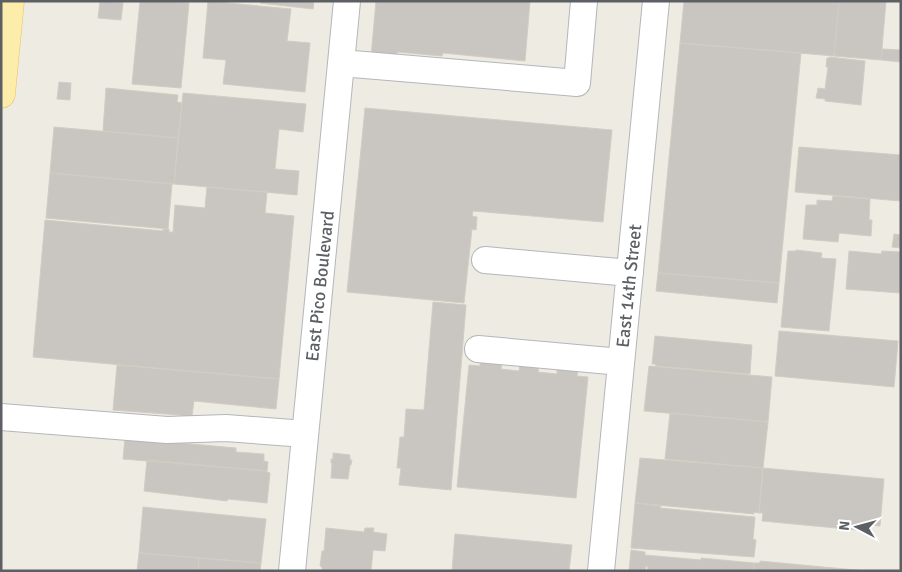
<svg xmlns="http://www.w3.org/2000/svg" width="902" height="572" viewBox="0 0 902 572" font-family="Signika,sans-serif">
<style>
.building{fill:#c9c6c1;stroke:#d2cdc2}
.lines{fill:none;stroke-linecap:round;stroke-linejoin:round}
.minor-casing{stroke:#b4b6ba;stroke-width:28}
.major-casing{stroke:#edc25d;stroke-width:29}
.minor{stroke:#fff;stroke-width:26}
.major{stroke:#fceeaa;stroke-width:28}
.labels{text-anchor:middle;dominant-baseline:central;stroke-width:4;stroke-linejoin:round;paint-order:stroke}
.street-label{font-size:18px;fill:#5c5f64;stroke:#fff}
</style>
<rect width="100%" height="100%" fill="#eeebe3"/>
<path class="building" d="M 100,1 L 123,3 L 121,20 L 98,18 Z
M 140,1 L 171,1 L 189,3 L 181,88 L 132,84 Z
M 208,1 L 291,9 L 287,41 L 310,43 L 305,92 L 223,84 L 226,60 L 203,58 Z
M 261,1 L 314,1 L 313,9 L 260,3 Z
M 376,1 L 530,1 L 525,61 L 443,53 L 442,56 L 397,52 L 397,58 L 371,57 Z
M 684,1 L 839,1 L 834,56 L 680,43 Z
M 839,1 L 886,1 L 881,60 L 834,56 Z
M 680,43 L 801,53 L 779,283 L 658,273 Z
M 882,49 L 901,50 L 901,62 L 881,60 Z
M 829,57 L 865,61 L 861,105 L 825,101 L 825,99 L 816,98 L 818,88 L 825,89 L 828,67 L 826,67 L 827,58 L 829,58 Z
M 59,82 L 71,83 L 70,100 L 57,99 Z
M 106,88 L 178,95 L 177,102 L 182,103 L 178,138 L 103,131 Z
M 183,93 L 306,104 L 303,132 L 279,129 L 275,169 L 299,171 L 297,195 L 174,184 Z
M 365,108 L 612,130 L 603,222 L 473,211 L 472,216 L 477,217 L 476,230 L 472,229 L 464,303 L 347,292 Z
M 54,127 L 178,138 L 174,184 L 50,173 Z
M 799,147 L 901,155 L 901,201 L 795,192 Z
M 50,173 L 172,184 L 168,229 L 46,218 Z
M 207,187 L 267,192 L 265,213 L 294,216 L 279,379 L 33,357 L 45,220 L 163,231 L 163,229 L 169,229 L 169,232 L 173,232 L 175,205 L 205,208 Z
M 833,196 L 870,199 L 869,220 L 872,220 L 871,236 L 839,233 L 838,242 L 803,239 L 806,205 L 817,205 L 817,200 L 832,201 Z
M 894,234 L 901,235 L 901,248 L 892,247 Z
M 796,250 L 822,253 L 821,258 L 836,259 L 829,331 L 781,327 L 788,251 L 796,251 Z
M 849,251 L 881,254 L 882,251 L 901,252 L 901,293 L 846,289 Z
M 658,273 L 779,283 L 777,303 L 656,291 Z
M 433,302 L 466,305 L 451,490 L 399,485 L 401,468 L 397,468 L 400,437 L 404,437 L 406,409 L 424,410 Z
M 779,331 L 898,341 L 894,387 L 775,376 Z
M 655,336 L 752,345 L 750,374 L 656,366 L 655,364 L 652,364 Z
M 480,359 L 502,361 L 501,369 L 519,371 L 520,363 L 539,365 L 538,372 L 557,374 L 557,367 L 578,369 L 577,376 L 588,377 L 576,498 L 457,487 L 469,365 L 480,366 Z
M 117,365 L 279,379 L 276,409 L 194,401 L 192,416 L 113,410 Z
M 649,366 L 772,377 L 768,422 L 644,411 Z
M 670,413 L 768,422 L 763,468 L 665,459 Z
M 125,438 L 236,448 L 236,452 L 264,454 L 264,461 L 268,462 L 267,471 L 123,459 Z
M 333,453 L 350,455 L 350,460 L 352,460 L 351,465 L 350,465 L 348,479 L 331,478 L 332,463 L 331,463 L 331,459 L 333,459 Z
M 640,458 L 763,468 L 759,513 L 754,512 L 754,514 L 635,503 Z
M 147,460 L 267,471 L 267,472 L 270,473 L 267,503 L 228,499 L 227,501 L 144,491 Z
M 763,468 L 884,479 L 880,526 L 857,524 L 857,530 L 762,521 L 763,513 L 759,513 Z
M 635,503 L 661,506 L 660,508 L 755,517 L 753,539 L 756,540 L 754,557 L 631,548 Z
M 143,507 L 266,519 L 261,563 L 139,553 Z
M 326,528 L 364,532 L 365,528 L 374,528 L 373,532 L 387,534 L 385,551 L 373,550 L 371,571 L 322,571 L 322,567 L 320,566 L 322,551 L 324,551 Z
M 455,534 L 572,545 L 569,571 L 452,571 Z
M 631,550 L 645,552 L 645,555 L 701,560 L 701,558 L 754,563 L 753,571 L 647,571 L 648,567 L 646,566 L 645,571 L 629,571 Z
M 139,553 L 199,558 L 198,571 L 137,571 Z
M 199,558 L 261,563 L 260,571 L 198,571 Z
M 760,561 L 866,571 L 753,571 L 754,563 L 760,563 Z"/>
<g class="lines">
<defs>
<path id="minor" d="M 341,63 L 577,83 L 584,1
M 485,260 L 630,273
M 478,349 L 621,362
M 1,417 L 167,430 L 226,428 L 305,434
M 292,571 L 347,1
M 601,571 L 656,1"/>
<path id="major" d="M 1,94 L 10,1"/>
</defs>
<use href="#minor" class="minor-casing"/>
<use href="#major" class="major-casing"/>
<use href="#minor" class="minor"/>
<use href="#major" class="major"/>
</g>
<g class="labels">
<g class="street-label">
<text transform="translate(320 286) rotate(-84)">East Pico Boulevard</text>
<text transform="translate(629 286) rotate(-84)">East 14th Street</text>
</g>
</g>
<rect width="902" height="572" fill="none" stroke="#5c5f64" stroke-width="5"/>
<g transform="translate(857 527) rotate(276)" stroke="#ffffff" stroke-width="4" paint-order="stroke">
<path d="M0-4L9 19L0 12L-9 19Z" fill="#5c5f64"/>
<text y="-8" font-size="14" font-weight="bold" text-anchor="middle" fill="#5c5f64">N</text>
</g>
</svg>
